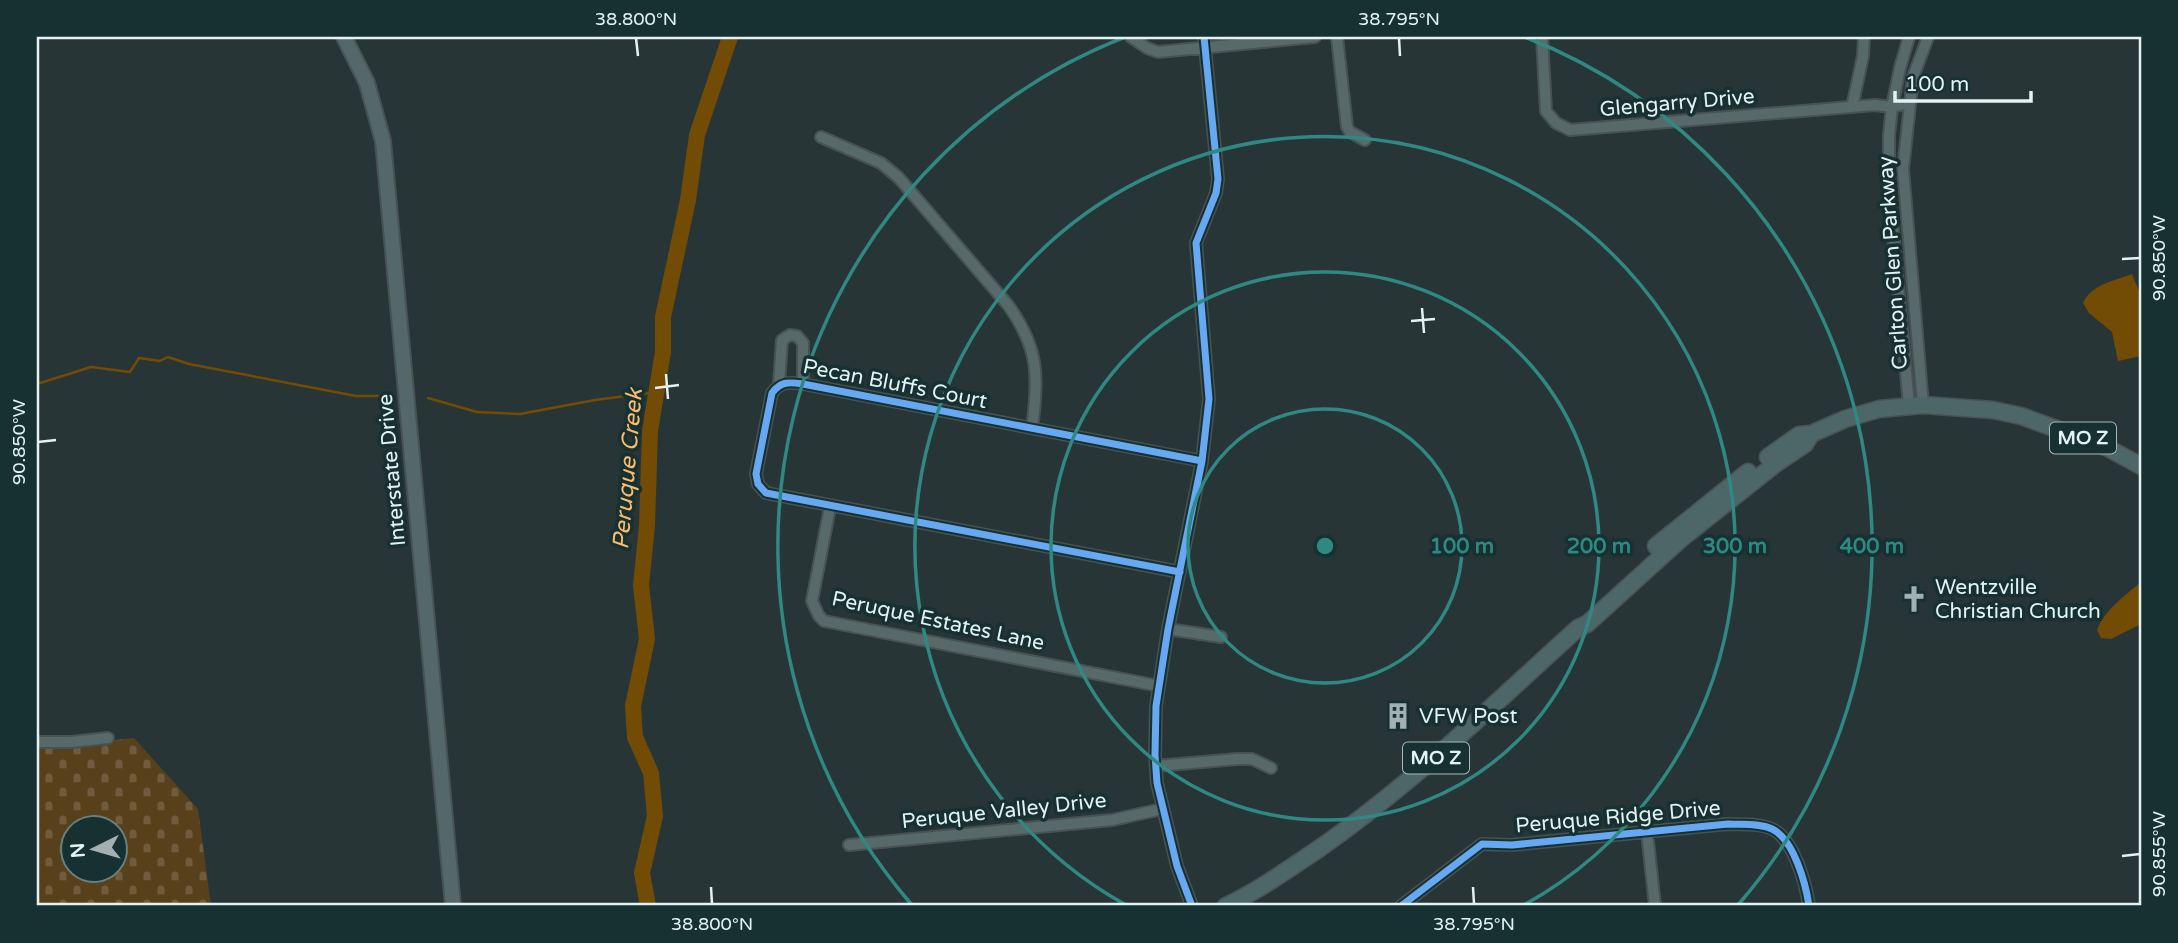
<svg xmlns="http://www.w3.org/2000/svg" width="2178" height="943" viewBox="0 0 2178 943" font-family="'Varela Round',sans-serif">
<style>
.cemetery{fill:url(#cemetery-stones);fill-rule:evenodd}
.water{fill:#724b05}
.lines{fill:none;stroke-linecap:round;stroke-linejoin:round}
.stream{stroke:#724b05;stroke-width:2.5}
.river{stroke:#724b05;stroke-width:16}
.street-casing{stroke:#475253;stroke-width:14}
.secondary-casing{stroke:#475253;stroke-width:18}
.primary-casing{stroke:#475253;stroke-width:19}
.street{stroke:#58696a;stroke-width:10}
.secondary{stroke:#54686a;stroke-width:14}
.primary{stroke:#4d6668;stroke-width:16}
.cycleway-casing{stroke:#173031;stroke-width:11}
.cycleway{stroke:#66a8f1;stroke-width:7}
.ticks{fill:none;stroke:#e3f2f3;stroke-width:2.5}
.ring{fill:none;stroke:#2f8982;stroke-width:3.5}
.labels{text-anchor:middle;dominant-baseline:central;stroke-width:7;stroke-linejoin:round;paint-order:stroke}
.shield{fill:#173031;stroke:#a6b8b9;stroke-width:2}
.shield-label{font-size:19px;font-weight:bold;fill:#e3f2f3}
.street-label{font-size:21px;fill:#e3f2f3;stroke:#173031}
.poi-label{font-size:21px;fill:#e3f2f3;stroke:#173031;text-anchor:start}
.water-label{font-size:23px;font-style:italic;fill:#fabc6b;stroke:#173031}
.centre{fill:#2f8982;stroke:#173031;stroke-width:3.5}
.ring-label{font-size:21px;text-anchor:middle;font-weight:bold;fill:#2f8982;stroke:#173031;stroke-width:7;stroke-linejoin:round;paint-order:stroke}
.neatline{fill:none;stroke:#e3f2f3;stroke-width:2.5}
.ticks-label{font-size:18px;text-anchor:middle;fill:#e3f2f3}
</style>
<defs>
<pattern id="cemetery-stones" width="16" height="16" patternUnits="userSpaceOnUse" patternTransform="scale(1.75)"><rect width="16" height="16" fill="#58401b"/><path d="M2 7V4a2 2 0 0 1 4 0v3zM10 15v-3a2 2 0 0 1 4 0v3z" fill="#705c3d"/></pattern>
</defs>
<rect width="100%" height="100%" fill="#283536"/>
<path class="cemetery" d="M 134,738 L 198,809 L 211,906 L 37,906 L 37,745 L 59,746 ZM 74,828 L 116,828 L 116,870 L 74,870 Z"/>
<path class="water" d="M 2132,274 L 2141,296 L 2141,356 L 2118,361 L 2112,332 L 2089,313 L 2083,303 C 2092,284 2114,281 2132,274 Z
M 2141,582 L 2141,624 L 2111,639 L 2101,638 L 2097,630 C 2105,609 2125,596 2141,582 Z"/>
<g class="lines">
<path class="stream" d="M 37,384 L 91,367 L 130,372 L 139,358 L 160,361 L 168,357 L 189,364 L 356,396 L 392,396
M 428,398 L 477,412 L 520,414 L 595,400 L 657,392"/>
<path class="river" d="M 648,906 L 642,873 L 655,816 L 651,773 L 635,737 L 633,706 L 647,639 L 641,585 L 647,526 L 650,431 L 663,352 L 663,317 L 688,200 L 697,135 L 730,37"/>
<defs>
<path id="street" d="M 1131,37 L 1147,48 L 1158,52 L 1315,37
M 1337,37 L 1347,127 L 1350,132 L 1365,140
M 1542,37 L 1546,111 L 1556,123 L 1570,130 L 1875,105 L 1892,107 L 1909,103
M 1852,107 L 1863,56 L 1864,37
M 821,137 L 881,163 L 899,178 L 1008,305 C 1039,348 1039,377 1032,428
M 779,384 L 782,340 L 790,335 L 797,336 L 803,343 L 803,384
M 1909,405 L 1889,187 L 1889,135 L 1892,107 L 1900,68 L 1909,37
M 1923,405 L 1903,169 L 1913,77 L 1928,37
M 830,507 L 812,601 L 819,616 L 824,621 L 1159,686
M 1180,572 L 766,493 L 758,484 L 756,474 L 772,393 C 781,381 789,382 803,384 L 1202,461
M 1168,629 L 1221,637
M 37,742 L 71,742 L 108,738
M 1156,766 L 1237,759 L 1252,759 L 1271,768
M 1647,832 L 1655,906
M 849,845 L 1112,820 L 1162,809
M 1192,906 L 1177,866 L 1157,783 L 1155,755 L 1156,706 L 1168,629 L 1202,461 L 1209,399 L 1196,243 L 1216,193 L 1218,179 L 1204,37
M 1401,906 L 1482,844 L 1512,845 L 1728,824 C 1742,825 1759,823 1772,829 C 1794,839 1806,885 1809,906"/>
<path id="secondary" d="M 344,37 L 367,83 L 383,141 L 453,906"/>
<path id="primary" d="M 1768,457 L 1799,435 L 1811,434 L 1845,419 L 1879,409 L 1923,405 L 1993,410 L 2021,416 L 2106,447 L 2141,466
M 1656,546 L 1748,472
M 1226,906 C 1258,891 1287,870 1317,850 C 1411,785 1493,705 1578,628 L 1587,624 L 1682,538 L 1778,462 L 1805,444 L 1811,434"/>
</defs>
<use href="#street" class="street-casing"/>
<use href="#secondary" class="secondary-casing"/>
<use href="#primary" class="primary-casing"/>
<use href="#street" class="street"/>
<use href="#secondary" class="secondary"/>
<use href="#primary" class="primary"/>
<defs>
<path id="cycleway" d="M 1180,572 L 766,493 L 758,484 L 756,474 L 772,393 C 781,381 789,382 803,384 L 1202,461
M 1192,906 L 1177,866 L 1157,783 L 1155,755 L 1156,706 L 1168,629 L 1202,461 L 1209,399 L 1196,243 L 1216,193 L 1218,179 L 1204,37
M 1401,906 L 1482,844 L 1512,845 L 1728,824 C 1742,825 1759,823 1772,829 C 1794,839 1806,885 1809,906"/>
</defs>
<use href="#cycleway" class="cycleway-casing"/>
<use href="#cycleway" class="cycleway"/>
</g>
<path class="ticks" d="M 636,38 L 638,56M 1399,38 L 1400,56M 2122,259 L 2140,258M 1422,308 L 1424,333M 1411,321 L 1435,319M 666,374 L 668,399M 655,388 L 679,385M 38,442 L 56,440M 2122,856 L 2140,854M 711,887 L 712,904M 1473,887 L 1474,904"/>
<g class="ring">
<circle cx="1325" cy="546" r="137"/>
<circle cx="1325" cy="546" r="274"/>
<path d="M1126 905A410 410 0 1 1 1524 905"/>
<path d="M912 905A547 547 0 0 1 1125 37M1525 37A547 547 0 0 1 1738 905"/>
</g>
<defs>
<symbol id="church-bare" viewBox="-9 -9 18 18"><path d="M-1.2-6h2.4v3.5h3.3v2.4h-3.3V6h-2.4V-.1h-3.3v-2.4h3.3Z" fill="#a2b0b1" stroke="#173031" stroke-width="2.5" paint-order="stroke"/></symbol>
<symbol id="building-bare" viewBox="-9 -9 18 18"><path d="M-4-6H4V6H1V3H-1V6H-4ZM-2.5-4.3h1.7v1.8h-1.7ZM.8-4.3h1.7v1.8H.8ZM-2.5-1h1.7V.8h-1.7ZM.8-1h1.7V.8H.8Z" fill="#a2b0b1" stroke="#173031" stroke-width="2.5" paint-order="stroke"/></symbol>
</defs>
<g fill-rule="evenodd">
<use href="#church-bare" x="1895" y="580" width="38" height="38"/>
<use href="#building-bare" x="1379" y="697" width="38" height="38"/>
</g>
<g class="labels">
<g class="shield">
<rect x="2050" y="422.5" width="66" height="31" rx="5"/>
<rect x="1403" y="742.5" width="66" height="31" rx="5"/>
</g>
<g class="shield-label">
<text x="2083" y="438">MO Z</text>
<text x="1436" y="758">MO Z</text>
</g>
<g class="street-label">
<text transform="translate(1677 103) rotate(-5)">Glengarry Drive</text>
<text transform="translate(1893 263) rotate(-94)">Carlton Glen Parkway</text>
<text transform="translate(895 384) rotate(11)">Pecan Bluffs Court</text>
<text transform="translate(392 470) rotate(-95)">Interstate Drive</text>
<text transform="translate(938 621) rotate(12)">Peruque Estates Lane</text>
<text transform="translate(1004 811) rotate(-6)">Peruque Valley Drive</text>
<text transform="translate(1618 817) rotate(-5)">Peruque Ridge Drive</text>
</g>
<g class="poi-label">
<text x="1935" y="587">Wentzville<tspan x="1935" dy="24">Christian Church</tspan></text>
<text x="1419" y="716">VFW Post</text>
</g>
<g class="water-label">
<text transform="translate(628 469) rotate(-85)">Peruque Creek</text>
</g>
</g>
<circle cx="1325" cy="546" r="10" class="centre"/>
<g class="ring-label">
<text x="1462" y="553">100 m</text>
<text x="1599" y="553">200 m</text>
<text x="1735" y="553">300 m</text>
<text x="1872" y="553">400 m</text>
</g>
<rect width="2178" height="943" fill="none" stroke="#173031" stroke-width="77"/>
<g transform="translate(94 849) rotate(265)"><circle r="33" fill="#173031" stroke="#697e7f" stroke-width="2"/>
<path d="M0-5L12 26L0 18L-12 26Z" fill="#a2b0b1"/>
<text y="-10" font-size="19" font-weight="bold" text-anchor="middle" fill="#e3f2f3">N</text>
</g>
<path d="M1895 91v10h136v-10" fill="none" stroke="#e3f2f3" stroke-width="3.5"/>
<text x="1905" y="91" font-size="21" fill="#e3f2f3" stroke="#173031" stroke-width="5" paint-order="stroke">100 m</text>
<rect x="38" y="38" width="2102" height="866" class="neatline"/>
<g class="ticks-label">
<text x="636" y="25">38.800°N</text>
<text x="1399" y="25">38.795°N</text>
<text transform="translate(2159 258) rotate(-90)" y="6">90.850°W</text>
<text transform="translate(19 442) rotate(-90)" y="6">90.850°W</text>
<text transform="translate(2159 854) rotate(-90)" y="6">90.855°W</text>
<text x="712" y="930">38.800°N</text>
<text x="1474" y="930">38.795°N</text>
</g>
</svg>
